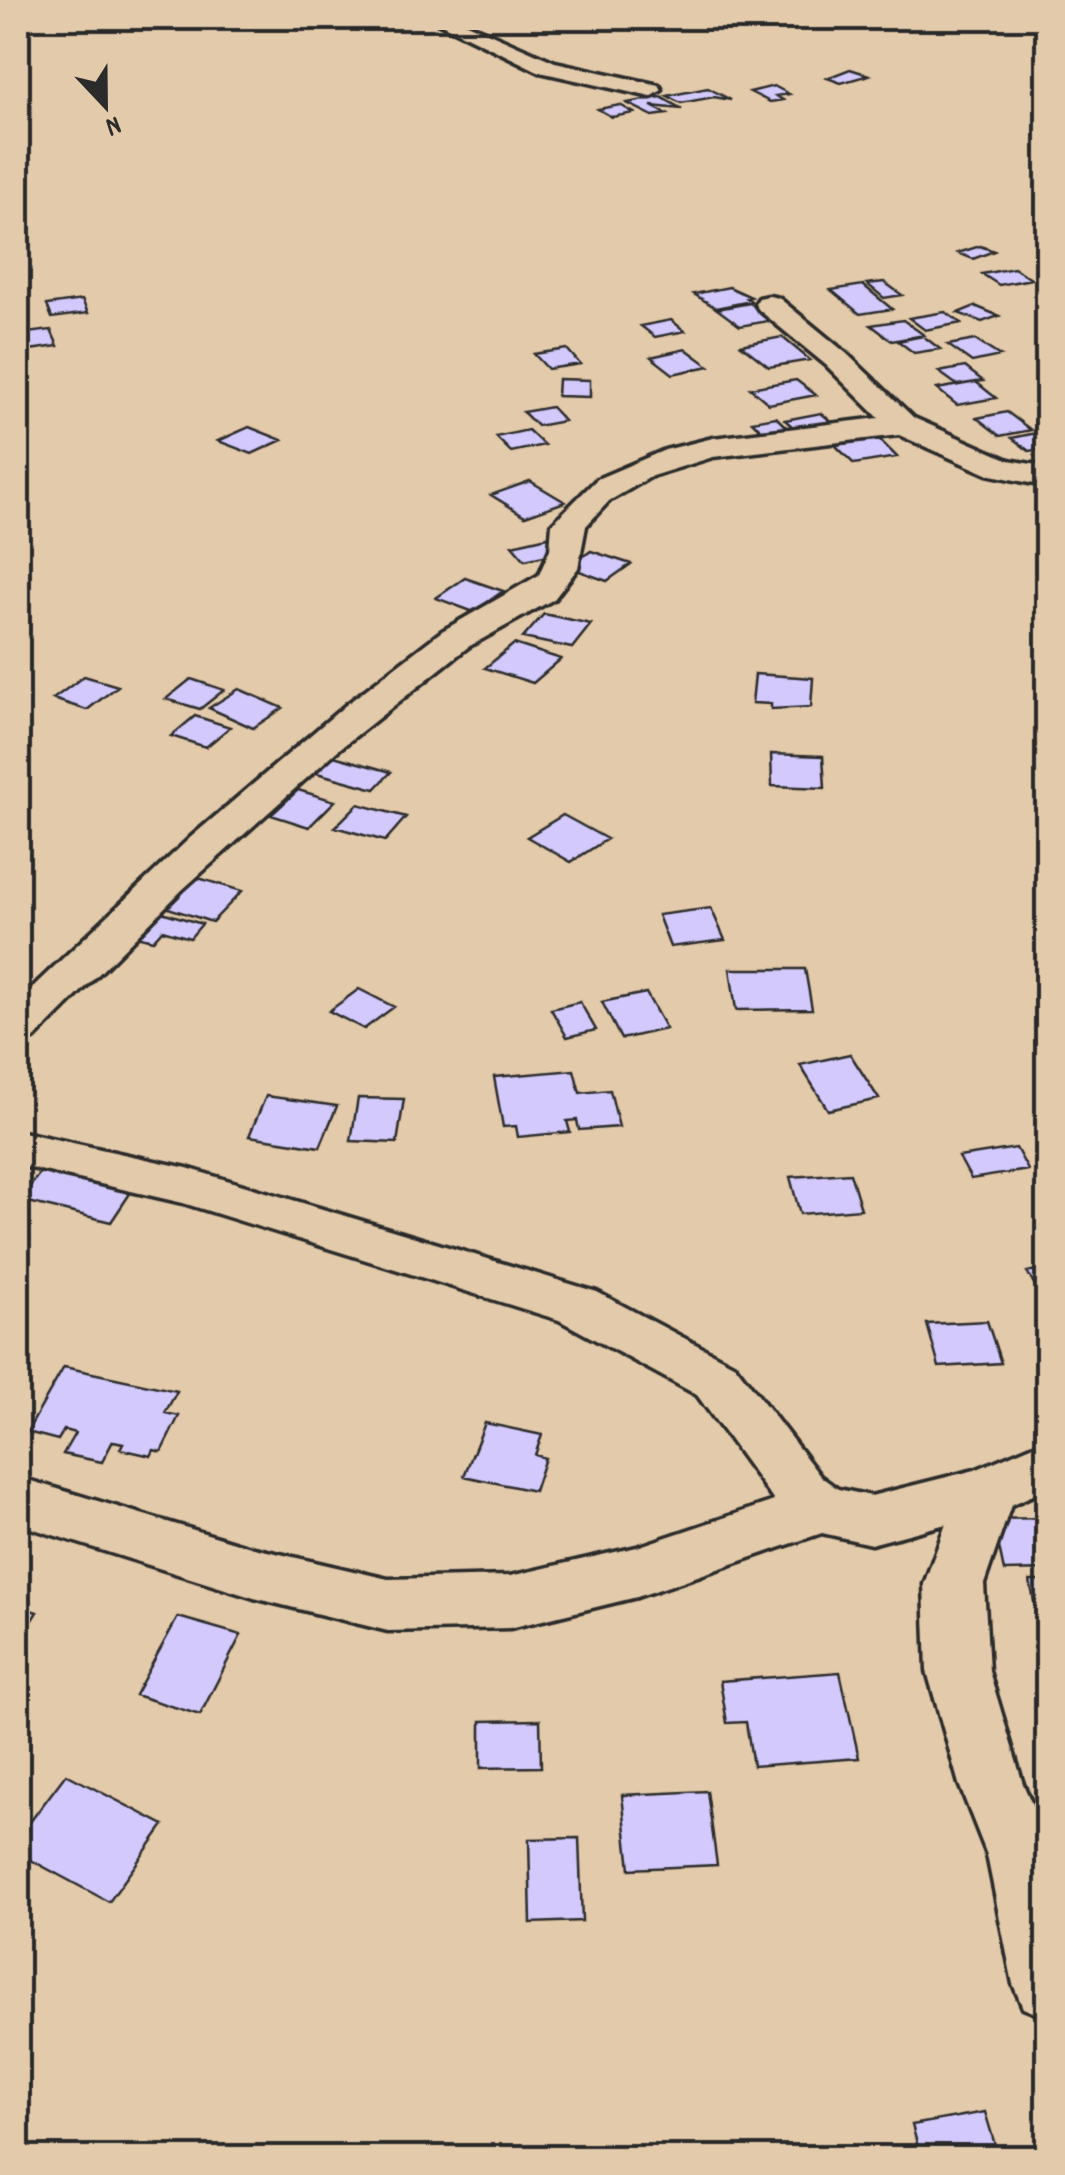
<svg xmlns="http://www.w3.org/2000/svg" width="1065" height="2175" viewBox="0 0 1065 2175" font-family="Dekko,sans-serif">
<style>
.building{fill:#d3c9fc;stroke:#2b2b2b;stroke-width:2.5}
.lines{fill:none;stroke-linecap:round;stroke-linejoin:round}
.minor-casing{stroke:#2b2b2b;stroke-width:7}
.minor{fill:#e3caab;fill-rule:evenodd}
</style>
<rect width="100%" height="100%" fill="#e3caab"/>
<filter id="ink" filterUnits="userSpaceOnUse"><feTurbulence type="fractalNoise" baseFrequency=".01" numOctaves="2"/><feDisplacementMap in="SourceGraphic" scale="20" xChannelSelector="R" yChannelSelector="G"/><feConvolveMatrix kernelMatrix="1 2 1 2 8 2 1 2 1" color-interpolation-filters="sRGB"/></filter>
<g filter="url(#ink)">
<path class="building" d="M 850,69 L 869,75 L 841,83 L 827,78 Z
M 774,86 L 789,94 L 776,96 L 783,100 L 770,102 L 750,92 Z
M 708,88 L 731,100 L 714,97 L 681,103 L 667,96 Z
M 661,97 L 682,109 L 651,106 L 667,114 L 653,116 L 627,103 Z
M 620,105 L 634,113 L 612,117 L 598,109 Z
M 980,246 L 994,251 L 973,259 L 958,253 Z
M 1014,268 L 1031,279 L 999,285 L 982,274 Z
M 884,282 L 902,295 L 884,298 L 867,284 Z
M 863,285 L 892,309 L 860,314 L 831,290 Z
M 729,287 L 751,297 L 747,298 L 751,301 L 716,308 L 694,294 Z
M 82,300 L 88,313 L 52,318 L 47,305 Z
M 750,303 L 774,320 L 740,326 L 717,309 Z
M 975,306 L 999,316 L 982,322 L 958,313 Z
M 945,312 L 961,323 L 925,330 L 909,318 Z
M 671,320 L 685,331 L 655,337 L 641,326 Z
M 903,320 L 924,335 L 892,341 L 871,325 Z
M 51,330 L 58,346 L 22,351 L 18,334 Z
M 923,336 L 940,349 L 914,353 L 898,341 Z
M 782,337 L 810,360 L 769,367 L 741,345 Z
M 975,340 L 1000,356 L 972,362 L 948,345 Z
M 567,349 L 580,364 L 548,369 L 534,354 Z
M 686,349 L 709,366 L 673,374 L 651,357 Z
M 965,367 L 983,381 L 957,385 L 939,372 Z
M 558,379 L 590,380 L 590,397 L 557,396 Z
M 796,380 L 816,395 L 769,404 L 750,388 Z
M 976,382 L 996,398 L 957,405 L 937,389 Z
M 551,407 L 564,421 L 537,426 L 523,412 Z
M 1007,412 L 1031,430 L 1000,436 L 977,418 Z
M 821,413 L 840,429 L 803,436 L 785,420 Z
M 776,417 L 786,427 L 762,431 L 752,421 Z
M 249,427 L 282,440 L 252,454 L 218,441 Z
M 528,430 L 544,445 L 511,452 L 496,437 Z
M 1046,431 L 1048,448 L 1029,451 L 1012,438 Z
M 878,438 L 897,457 L 854,464 L 835,445 Z
M 530,481 L 565,502 L 525,516 L 491,495 Z
M 548,537 L 562,552 L 525,560 L 512,545 Z
M 591,551 L 631,564 L 607,581 L 568,567 Z
M 465,578 L 503,591 L 474,612 L 436,598 Z
M 544,614 L 591,624 L 572,648 L 523,638 Z
M 514,644 L 561,659 L 533,683 L 485,668 Z
M 755,674 L 813,678 L 811,707 L 771,709 L 771,704 L 752,703 Z
M 84,676 L 118,686 L 87,710 L 53,699 Z
M 191,679 L 224,690 L 200,709 L 166,699 Z
M 239,689 L 283,708 L 253,728 L 209,708 Z
M 195,716 L 230,727 L 206,747 L 171,736 Z
M 771,754 L 823,756 L 825,788 L 772,786 Z
M 330,755 L 391,772 L 375,789 L 313,772 Z
M 298,790 L 335,801 L 309,827 L 271,815 Z
M 358,804 L 406,817 L 385,841 L 335,827 Z
M 563,815 L 607,839 L 571,862 L 527,837 Z
M 195,877 L 242,891 L 212,922 L 165,907 Z
M 711,908 L 725,940 L 670,947 L 658,915 Z
M 155,910 L 202,924 L 190,938 L 162,930 L 153,940 L 132,935 Z
M 730,969 L 805,969 L 812,1009 L 736,1010 Z
M 359,989 L 394,1007 L 364,1029 L 329,1011 Z
M 646,993 L 666,1029 L 621,1039 L 602,1002 Z
M 580,1002 L 596,1030 L 567,1037 L 551,1009 Z
M 850,1054 L 879,1099 L 828,1110 L 800,1065 Z
M 574,1070 L 580,1093 L 610,1090 L 619,1127 L 579,1130 L 577,1120 L 567,1121 L 570,1132 L 518,1137 L 516,1126 L 503,1127 L 494,1077 Z
M 266,1096 L 337,1106 L 320,1147 L 249,1136 Z
M 358,1098 L 404,1099 L 397,1143 L 351,1141 Z
M 1016,1148 L 1028,1170 L 971,1179 L 959,1157 Z
M 44,1167 L 133,1189 L 111,1222 L 20,1200 Z
M 850,1173 L 861,1209 L 800,1214 L 790,1177 Z
M 1048,1267 L 1048,1290 L 1039,1292 L 1027,1272 Z
M 987,1321 L 1001,1363 L 939,1367 L 927,1324 Z
M 64,1367 L 177,1391 L 165,1413 L 179,1416 L 161,1452 L 154,1450 L 151,1456 L 120,1449 L 123,1443 L 113,1441 L 102,1462 L 63,1454 L 75,1433 L 64,1430 L 58,1440 L 27,1432 Z
M 485,1423 L 542,1435 L 535,1455 L 545,1458 L 534,1491 L 464,1476 Z
M 1048,1518 L 1048,1570 L 1004,1571 L 993,1519 Z
M 1030,1581 L 1048,1581 L 1048,1646 L 1043,1646 Z
M 18,1606 L 37,1612 L 18,1642 Z
M 178,1617 L 241,1635 L 200,1715 L 135,1695 Z
M 840,1672 L 859,1758 L 753,1766 L 746,1722 L 727,1723 L 720,1681 Z
M 540,1720 L 541,1767 L 481,1768 L 481,1721 Z
M 66,1774 L 164,1825 L 109,1902 L 18,1853 L 18,1838 Z
M 707,1791 L 717,1865 L 630,1869 L 622,1795 Z
M 579,1838 L 582,1921 L 531,1923 L 529,1839 Z
M 985,2112 L 999,2158 L 921,2158 L 912,2125 Z"/>
<g class="lines">
<defs>
<path id="minor" d="M 429,18 L 455,18 L 555,62 L 659,85 L 662,90 L 651,97 L 540,72 Z
M 769,296 L 779,298 L 846,353 L 914,418 L 1009,460 L 1048,467 L 1048,487 L 987,474 L 899,435 L 713,457 L 652,476 L 609,501 L 586,526 L 578,568 L 554,599 L 468,647 L 338,750 L 182,890 L 34,1039 L 18,1043 L 18,1002 L 39,981 L 191,837 L 347,704 L 442,631 L 539,575 L 550,549 L 552,524 L 597,479 L 665,450 L 713,438 L 879,418 L 826,365 L 759,310 L 755,304 L 759,298 Z
M 18,1131 L 187,1168 L 597,1292 L 735,1365 L 820,1476 L 838,1489 L 871,1496 L 975,1470 L 1048,1439 L 1048,1488 L 1011,1505 L 984,1584 L 989,1671 L 1023,1784 L 1048,1841 L 1048,2018 L 1023,2008 L 1013,1984 L 987,1855 L 959,1784 L 927,1671 L 924,1584 L 946,1524 L 871,1544 L 822,1533 L 637,1597 L 510,1628 L 388,1631 L 254,1598 L 18,1524 L 18,1477 L 254,1548 L 388,1579 L 510,1576 L 637,1547 L 774,1501 L 697,1395 L 559,1320 L 183,1203 L 18,1165 Z"/>
</defs>
<use href="#minor" class="minor-casing"/>
<use href="#minor" class="minor"/>
</g>
</g>
<rect width="1065" height="2175" fill="none" stroke="#e3caab" stroke-width="60"/>
<rect x="30" y="30" width="1005" height="2115" fill="none" stroke="#2b2b2b" stroke-width="4" filter="url(#ink)"/>
<g transform="translate(105 105) rotate(158)" stroke="#e3caab" stroke-width="8" paint-order="stroke">
<path d="M0-8L18 38L0 25L-18 38Z" fill="#2b2b2b"/>
<text y="-15" font-size="28" font-weight="bold" text-anchor="middle" fill="#2b2b2b">N</text>
</g>
</svg>
